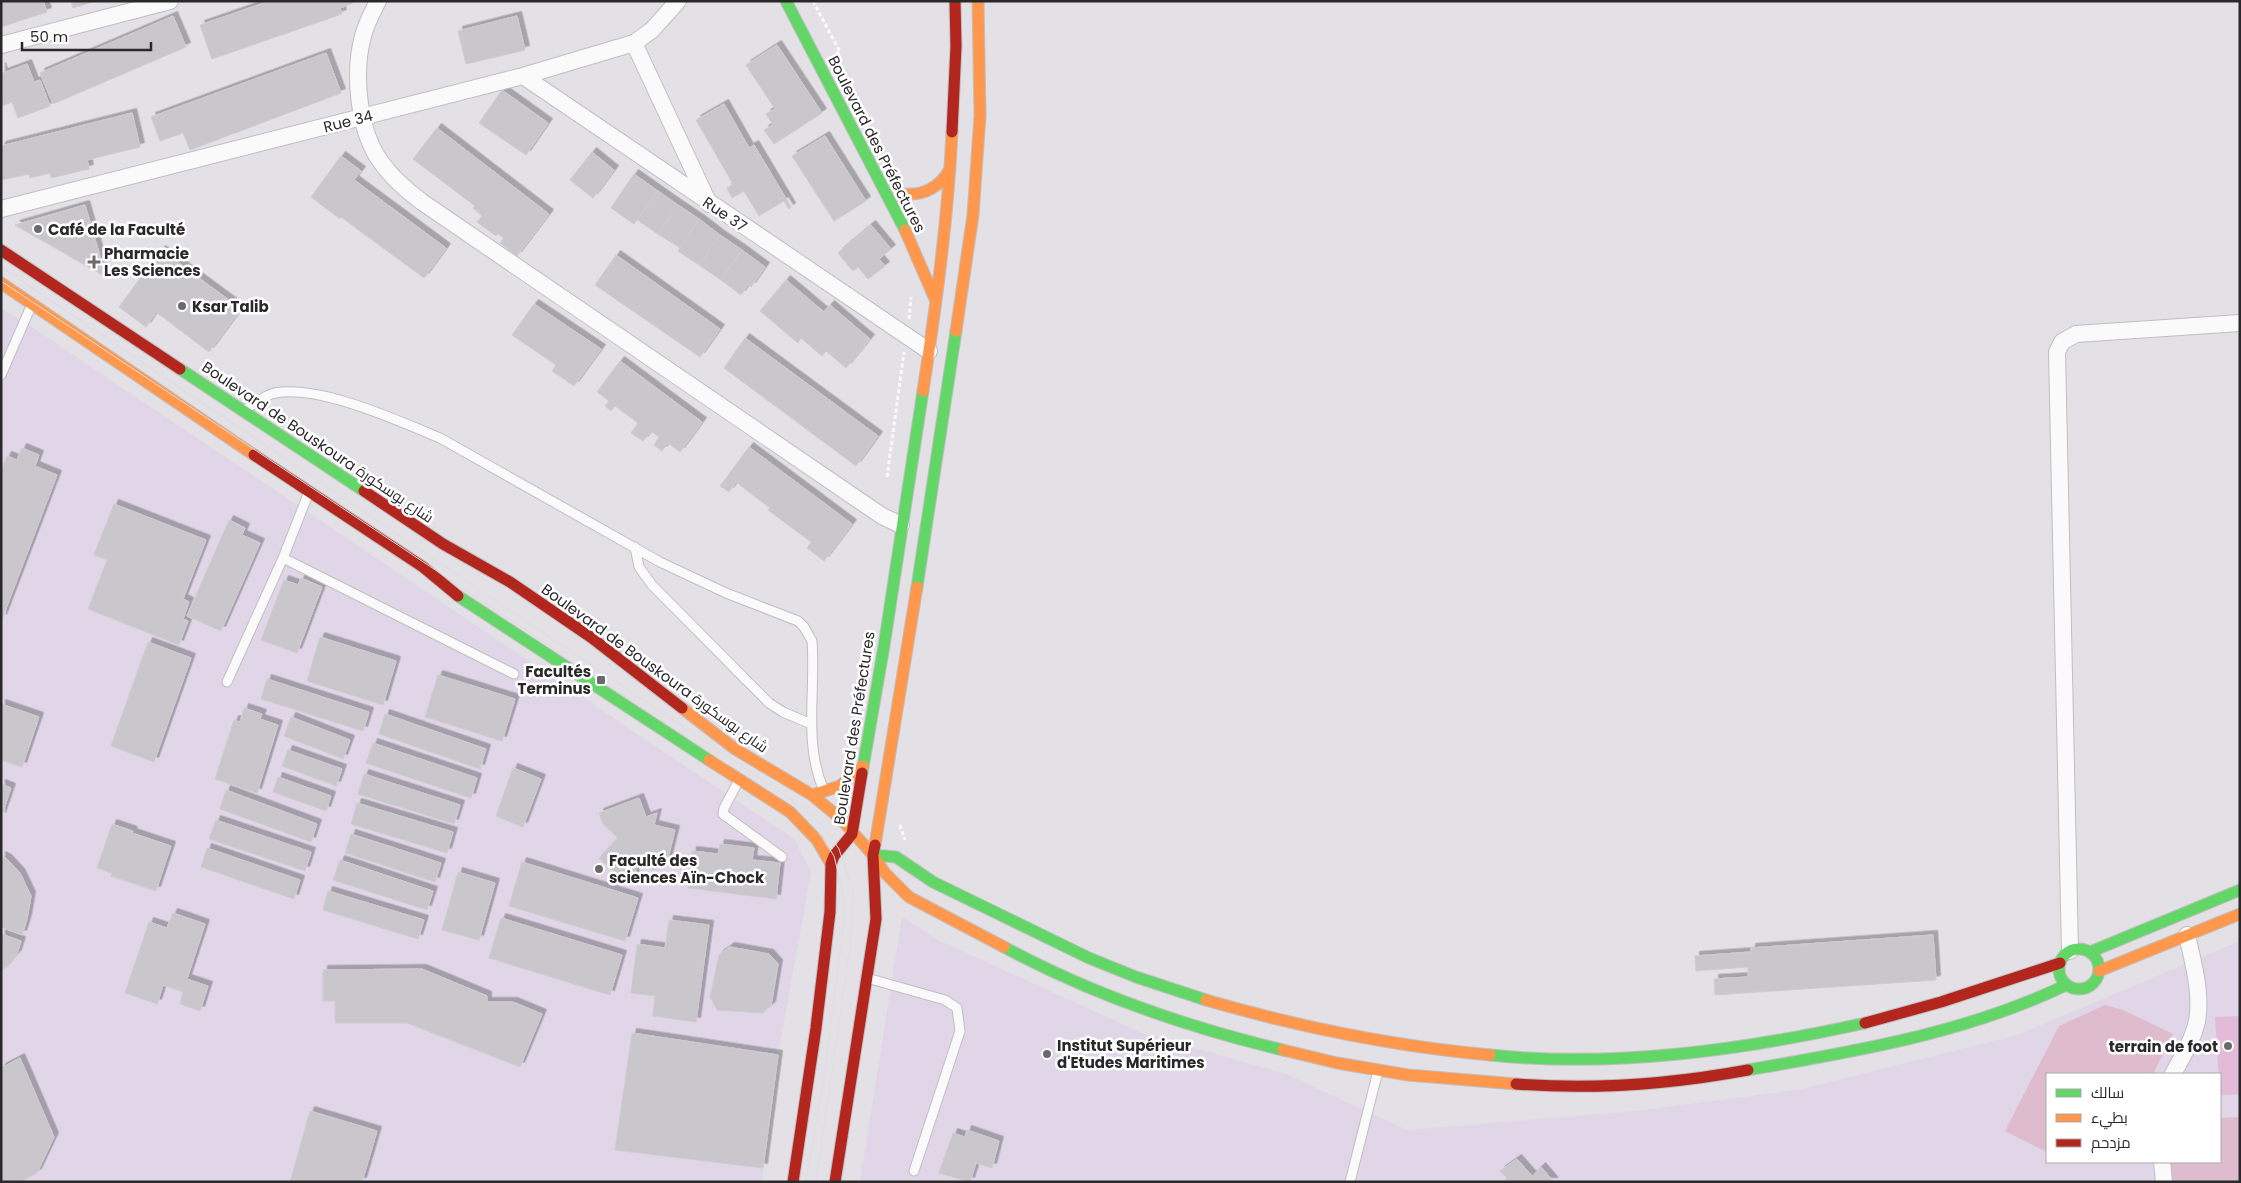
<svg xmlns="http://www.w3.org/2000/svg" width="2241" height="1183" viewBox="0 0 2241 1183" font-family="Poppins,Cairo,sans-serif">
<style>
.education{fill:#e0d6e8;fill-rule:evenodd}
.green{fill:#debccd}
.pitch{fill:#e1bbd7}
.building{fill:#cac7cc;stroke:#cfccd1;filter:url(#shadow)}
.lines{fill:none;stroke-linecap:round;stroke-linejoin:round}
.lane-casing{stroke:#c0bfc0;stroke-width:11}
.street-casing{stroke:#c0bfc0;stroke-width:18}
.fast-casing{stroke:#c0bfc0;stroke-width:13}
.slow-casing{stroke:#c0bfc0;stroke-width:13}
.jam-casing{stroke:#c0bfc0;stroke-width:13}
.path{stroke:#fbfafb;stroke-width:3;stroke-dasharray:4 2.5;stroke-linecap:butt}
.lane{stroke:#fbfafb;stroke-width:9}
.street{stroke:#fbfafb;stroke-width:16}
.fast{stroke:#63d668;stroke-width:11}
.slow{stroke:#ff974d;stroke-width:11}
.jam{stroke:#b3261e;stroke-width:11}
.tram{stroke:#dddedd;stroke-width:1}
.poi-dot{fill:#6a696b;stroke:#fff;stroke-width:2}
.labels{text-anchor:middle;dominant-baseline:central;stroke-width:5;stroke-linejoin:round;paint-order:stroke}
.street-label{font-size:15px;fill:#292929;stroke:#fff}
.poi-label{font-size:15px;font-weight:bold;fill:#292929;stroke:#fff;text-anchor:start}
</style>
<defs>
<filter id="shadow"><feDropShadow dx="4.5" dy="-4.5" stdDeviation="0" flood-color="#0004"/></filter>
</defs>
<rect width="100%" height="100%" fill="#e3e0e6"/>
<path class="education" d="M 1,309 L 32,327 L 794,839 L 811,872 L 778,1055 L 762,1182 L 1,1182 Z
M 902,917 L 940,941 L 1142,1033 L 1286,1074 L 1407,1130 L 1636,1111 L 1798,1090 L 2015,1036 L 2240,941 L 2240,1182 L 860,1182 ZM 2047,1074 L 2220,1074 L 2220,1162 L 2047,1162 Z"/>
<path class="green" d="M 2105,1005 L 2123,1010 L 2173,1034 L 2153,1074 L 2047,1074 L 2047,1152 L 2005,1131 L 2059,1026 Z
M 2240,1117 L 2240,1182 L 2172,1182 L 2170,1162 L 2220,1162 L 2220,1118 Z"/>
<path class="pitch" d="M 2240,1016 L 2240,1094 L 2220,1095 L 2215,1017 Z"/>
<path class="building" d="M 1,1 L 43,1 L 47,12 L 1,27 Z
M 71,1 L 96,1 L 73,8 Z
M 270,1 L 353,1 L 353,3 L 340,8 L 342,14 L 212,59 L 200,25 Z
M 173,16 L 186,47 L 53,104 L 40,73 Z
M 517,16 L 525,50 L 466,64 L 458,31 Z
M 777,45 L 822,113 L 774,144 L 764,130 L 773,125 L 766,114 L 775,109 L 746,65 Z
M 326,53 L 341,93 L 190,150 L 183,133 L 160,141 L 151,117 Z
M 27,64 L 34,82 L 40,80 L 50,106 L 18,118 L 12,102 L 1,106 L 1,67 L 3,73 Z
M 502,90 L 548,123 L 526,155 L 479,123 Z
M 724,104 L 749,148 L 754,145 L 791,207 L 789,209 L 784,201 L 759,216 L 744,191 L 732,198 L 727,188 L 733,184 L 696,120 Z
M 132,113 L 140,147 L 87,160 L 89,169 L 51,178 L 50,173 L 30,178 L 29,174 L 1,180 L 1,146 Z
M 437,128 L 549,214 L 517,256 L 500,243 L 504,238 L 498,234 L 496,236 L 477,222 L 482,216 L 473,208 L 475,206 L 413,159 Z
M 825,136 L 866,201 L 834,221 L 792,156 Z
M 592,152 L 614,170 L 593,198 L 570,180 Z
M 341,156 L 361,171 L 354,180 L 446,248 L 424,278 L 341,217 L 340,219 L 311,197 Z
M 634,174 L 658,191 L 634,224 L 611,208 Z
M 658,191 L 678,205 L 658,234 L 637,220 Z
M 85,205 L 106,277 L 15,225 Z
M 678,205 L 699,219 L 680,248 L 658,234 Z
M 699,219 L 720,235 L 699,265 L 678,251 Z
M 871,225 L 891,249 L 879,259 L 885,266 L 868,279 L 858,267 L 853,271 L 838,253 Z
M 720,235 L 742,250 L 721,280 L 699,265 Z
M 161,250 L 241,309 L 209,352 L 156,312 L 146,327 L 119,307 Z
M 742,250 L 765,267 L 751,287 L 748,285 L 741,295 L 721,280 Z
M 616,255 L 720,329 L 700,357 L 595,285 Z
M 786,280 L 824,312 L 830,305 L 870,339 L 846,368 L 826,351 L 822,356 L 801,338 L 798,343 L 760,311 Z
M 534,304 L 601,349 L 574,386 L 552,371 L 556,365 L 512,335 Z
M 745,338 L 878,436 L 856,466 L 724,368 Z
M 620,361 L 702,422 L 680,452 L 668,443 L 662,451 L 654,445 L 659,437 L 651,431 L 643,441 L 631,433 L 638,423 L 615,406 L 611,411 L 605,406 L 609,401 L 597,392 Z
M 749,447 L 852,524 L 824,561 L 807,548 L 811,542 L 768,510 L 770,508 L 736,482 L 729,492 L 720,486 Z
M 22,448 L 39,455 L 35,466 L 57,475 L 2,619 L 1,470 L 7,456 L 17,460 Z
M 114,504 L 206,540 L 183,599 L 189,602 L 183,619 L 188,621 L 179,645 L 88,609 L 107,560 L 94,555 Z
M 229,520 L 245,528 L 242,535 L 260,543 L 221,631 L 187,616 Z
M 301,578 L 322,587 L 297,653 L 261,640 L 284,580 L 298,585 Z
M 320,637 L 396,661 L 383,705 L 307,681 Z
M 148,642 L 191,658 L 154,762 L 111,746 Z
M 438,675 L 515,699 L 502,741 L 425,717 Z
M 267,679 L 369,712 L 363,731 L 261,699 Z
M 1,704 L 39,717 L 22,767 L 1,760 Z
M 244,708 L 262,714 L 260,719 L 278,725 L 257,793 L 215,779 L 234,720 L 240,722 Z
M 385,714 L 486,749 L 480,769 L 379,734 Z
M 291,717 L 350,740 L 343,759 L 284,736 Z
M 373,743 L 477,778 L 471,798 L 366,763 Z
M 288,750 L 342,769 L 336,786 L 282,766 Z
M 513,768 L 541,779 L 523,827 L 496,816 Z
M 364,774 L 460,805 L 454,824 L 358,794 Z
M 278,777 L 331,796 L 326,811 L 273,792 Z
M 1,784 L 11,788 L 1,817 Z
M 226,790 L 317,824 L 311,842 L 220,809 Z
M 639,798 L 646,817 L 657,813 L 654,825 L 675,830 L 666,866 L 656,870 L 637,865 L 633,880 L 628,885 L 599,858 L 618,838 L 603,824 L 599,813 Z
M 357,803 L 453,832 L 447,853 L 351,824 Z
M 216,820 L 311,852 L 305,871 L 209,839 Z
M 112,824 L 133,831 L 132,833 L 171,846 L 156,891 L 111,876 L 112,873 L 97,868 Z
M 351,834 L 441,863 L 435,882 L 345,853 Z
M 720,844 L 754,848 L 752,860 L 780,863 L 776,899 L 688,888 L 692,851 L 718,854 Z
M 207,848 L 300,880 L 294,899 L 201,867 Z
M 1,856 L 7,859 L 20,873 L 31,896 L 27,919 L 22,935 L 1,927 Z
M 340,860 L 433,891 L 427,910 L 333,880 Z
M 522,862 L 638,898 L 625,941 L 509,906 Z
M 458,872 L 495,883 L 479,940 L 442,930 Z
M 328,891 L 424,920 L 418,939 L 323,910 Z
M 173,913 L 205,924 L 187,979 L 208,986 L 200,1011 L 180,1004 L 183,992 L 163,985 L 157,1004 L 125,993 L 149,922 L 167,928 Z
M 501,918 L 622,955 L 610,995 L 489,958 Z
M 669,920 L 709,925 L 696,1022 L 653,1016 L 655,996 L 631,993 L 637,944 L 665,948 Z
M 1,934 L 21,941 L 17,954 L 1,972 Z
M 1933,935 L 1936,980 L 1715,995 L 1714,979 L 1748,977 L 1748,967 L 1696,971 L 1695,956 L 1751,952 L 1751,948 Z
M 730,947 L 769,954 L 778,964 L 771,1006 L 762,1013 L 717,1010 L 710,997 L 719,955 Z
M 422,969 L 487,996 L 487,1002 L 513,1002 L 542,1014 L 520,1067 L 407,1023 L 335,1023 L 335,1001 L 323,1001 L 323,970 Z
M 632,1033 L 778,1055 L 763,1168 L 615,1150 Z
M 20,1058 L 54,1137 L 37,1173 L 20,1182 L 1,1182 L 1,1068 Z
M 310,1111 L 377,1131 L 362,1182 L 290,1182 Z
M 967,1130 L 999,1141 L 992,1168 L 976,1163 L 970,1182 L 939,1173 L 953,1133 L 965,1137 Z
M 1517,1159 L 1532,1176 L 1541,1167 L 1554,1182 L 1502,1182 L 1507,1178 L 1500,1171 Z"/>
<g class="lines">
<defs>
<path id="lane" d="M 1,375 L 32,304
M 244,410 C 253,405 265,395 275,393 C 320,385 397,420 440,438 L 660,562 L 726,593 L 798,621 L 804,627 L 812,641 C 816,692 803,743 824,791
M 309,492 L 283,558 L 514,674
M 635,547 L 639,567 L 652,585 L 769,703 L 783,712 L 811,724
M 227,682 L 283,558
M 739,780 L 724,808 L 723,814 L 782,857
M 867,978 L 945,1000 L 957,1008 L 960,1031 L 914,1171
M 1350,1182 L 1378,1071"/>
<path id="street" d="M 378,1 C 372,13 366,24 363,36 C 353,73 358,131 381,162 C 392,178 406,190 422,202 L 882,516 L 901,525
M 634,43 L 709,204
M 1,45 L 170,1
M 523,76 L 929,351
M 1,209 L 523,76 L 634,43 L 652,30 L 678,1
M 2070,951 L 2057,352 L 2062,342 L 2076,334 L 2240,323
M 2173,1074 C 2182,1057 2193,1040 2197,1021 C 2202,992 2193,963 2187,935
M 2162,1162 L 2164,1182"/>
<path id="fast" d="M 786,1 L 905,230
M 180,369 L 364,491
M 917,587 L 956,331
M 458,596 L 709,760
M 862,773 L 884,646 L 923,391
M 873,855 L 896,857 L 933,882 L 1089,958 L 1136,977 L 1206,1000
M 1004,947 C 1091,994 1187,1027 1283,1050
M2059 969a20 20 0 1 1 40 0a20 20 0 1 1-40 0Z
M 2090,952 L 2240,890
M 1490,1055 C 1615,1068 1743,1050 1865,1023
M 1748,1070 C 1856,1051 1967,1033 2066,985"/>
<path id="slow" d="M 902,194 C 924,196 939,188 950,169
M 905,230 L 935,299
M 1,283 L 254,455
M 956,331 L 973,215 L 980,116 L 978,1
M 923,391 C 936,305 948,219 952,132
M 682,708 L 735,749 L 812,795 L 841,819 L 873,855 L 885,873 L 909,897 L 1004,947
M 709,760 L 790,812 L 817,840 L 831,864
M 812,795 L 840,786 L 863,766
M 875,845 L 917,587
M 2099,971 L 2240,914
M 1206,1000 C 1299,1027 1393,1046 1490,1055
M 1283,1050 L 1337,1063 L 1408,1075 L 1516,1084"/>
<path id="jam" d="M 952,132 L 956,46 L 955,1
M 1,250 L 180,369
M 254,455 L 423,567 L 458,596
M 364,491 L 443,544 L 510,582 L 592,638 L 682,708
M 1865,1023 L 1941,1002 L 2060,963
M 1516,1084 C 1593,1090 1672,1084 1748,1070
M 793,1182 L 816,1028 L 830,912 L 831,864 L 834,856 L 852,834 L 862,773
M 835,1182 L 876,919 L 873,855 L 875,845"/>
</defs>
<use href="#lane" class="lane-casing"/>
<use href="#street" class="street-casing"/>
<use href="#fast" class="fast-casing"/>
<use href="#slow" class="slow-casing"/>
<use href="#jam" class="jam-casing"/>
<path class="path" d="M 813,1 L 840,52 L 836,54
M 909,319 L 911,297
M 887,477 L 904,352
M 900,825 L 905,840"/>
<use href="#lane" class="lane"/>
<use href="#street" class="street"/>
<use href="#fast" class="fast"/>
<use href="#slow" class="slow"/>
<use href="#jam" class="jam"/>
<path class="tram" d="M 1,267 L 805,809 L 824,827 L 839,849 L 853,893 L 851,940 L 816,1182
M 1,281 L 727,764
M 806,1182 L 823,1084 L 844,923 L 844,896 L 834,856 L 819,833"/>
</g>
<g class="poi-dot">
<circle cx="38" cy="229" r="5"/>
<path d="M91.5 254.5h5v5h5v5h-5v5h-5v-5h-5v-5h5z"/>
<circle cx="182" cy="306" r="5"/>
<rect x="596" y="675" width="10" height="10" rx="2.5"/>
<circle cx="599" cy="869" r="5"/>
<circle cx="2228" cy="1046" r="5"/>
<circle cx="1047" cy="1054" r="5"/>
</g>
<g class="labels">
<g class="street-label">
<text transform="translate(348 121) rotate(-14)">Rue 34</text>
<text transform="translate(877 144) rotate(63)">Boulevard des Préfectures</text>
<text transform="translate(725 214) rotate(34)">Rue 37</text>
<text transform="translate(318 442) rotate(34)">Boulevard de Bouskoura شارع بوسكورة</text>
<text transform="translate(655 668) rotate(36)">Boulevard de Bouskoura شارع بوسكورة</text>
<text transform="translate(854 728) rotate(-81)">Boulevard des Préfectures</text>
</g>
<g class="poi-label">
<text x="48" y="229">Café de la Faculté</text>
<text x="104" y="253">Pharmacie<tspan x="104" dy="17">Les Sciences</tspan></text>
<text x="192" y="306">Ksar Talib</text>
<text x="591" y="671" text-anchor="end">Facultés<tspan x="591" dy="17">Terminus</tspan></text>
<text x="609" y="860">Faculté des<tspan x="609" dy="17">sciences Aïn-Chock</tspan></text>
<text x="1057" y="1045">Institut Supérieur<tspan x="1057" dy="17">d'Etudes Maritimes</tspan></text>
<text x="2218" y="1046" text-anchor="end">terrain de foot</text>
</g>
</g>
<rect width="2241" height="1183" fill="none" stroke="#292929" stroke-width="5"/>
<rect x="2046" y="1073" width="175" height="90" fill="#ffffff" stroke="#a9a9a9"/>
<rect x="2056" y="1089" width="25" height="8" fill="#63d668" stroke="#a9a9a9"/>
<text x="2091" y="1098" font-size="15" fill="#292929">سالك</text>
<rect x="2056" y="1114" width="25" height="8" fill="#ff974d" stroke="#a9a9a9"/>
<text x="2091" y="1123" font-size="15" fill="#292929">بطيء</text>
<rect x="2056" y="1139" width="25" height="8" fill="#b3261e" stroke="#a9a9a9"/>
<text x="2091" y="1148" font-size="15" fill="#292929">مزدحم</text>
<path d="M22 42v8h129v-8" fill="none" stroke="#292929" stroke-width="2.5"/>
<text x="30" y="42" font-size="15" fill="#292929" stroke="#ffffff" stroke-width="4" paint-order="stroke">50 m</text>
</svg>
